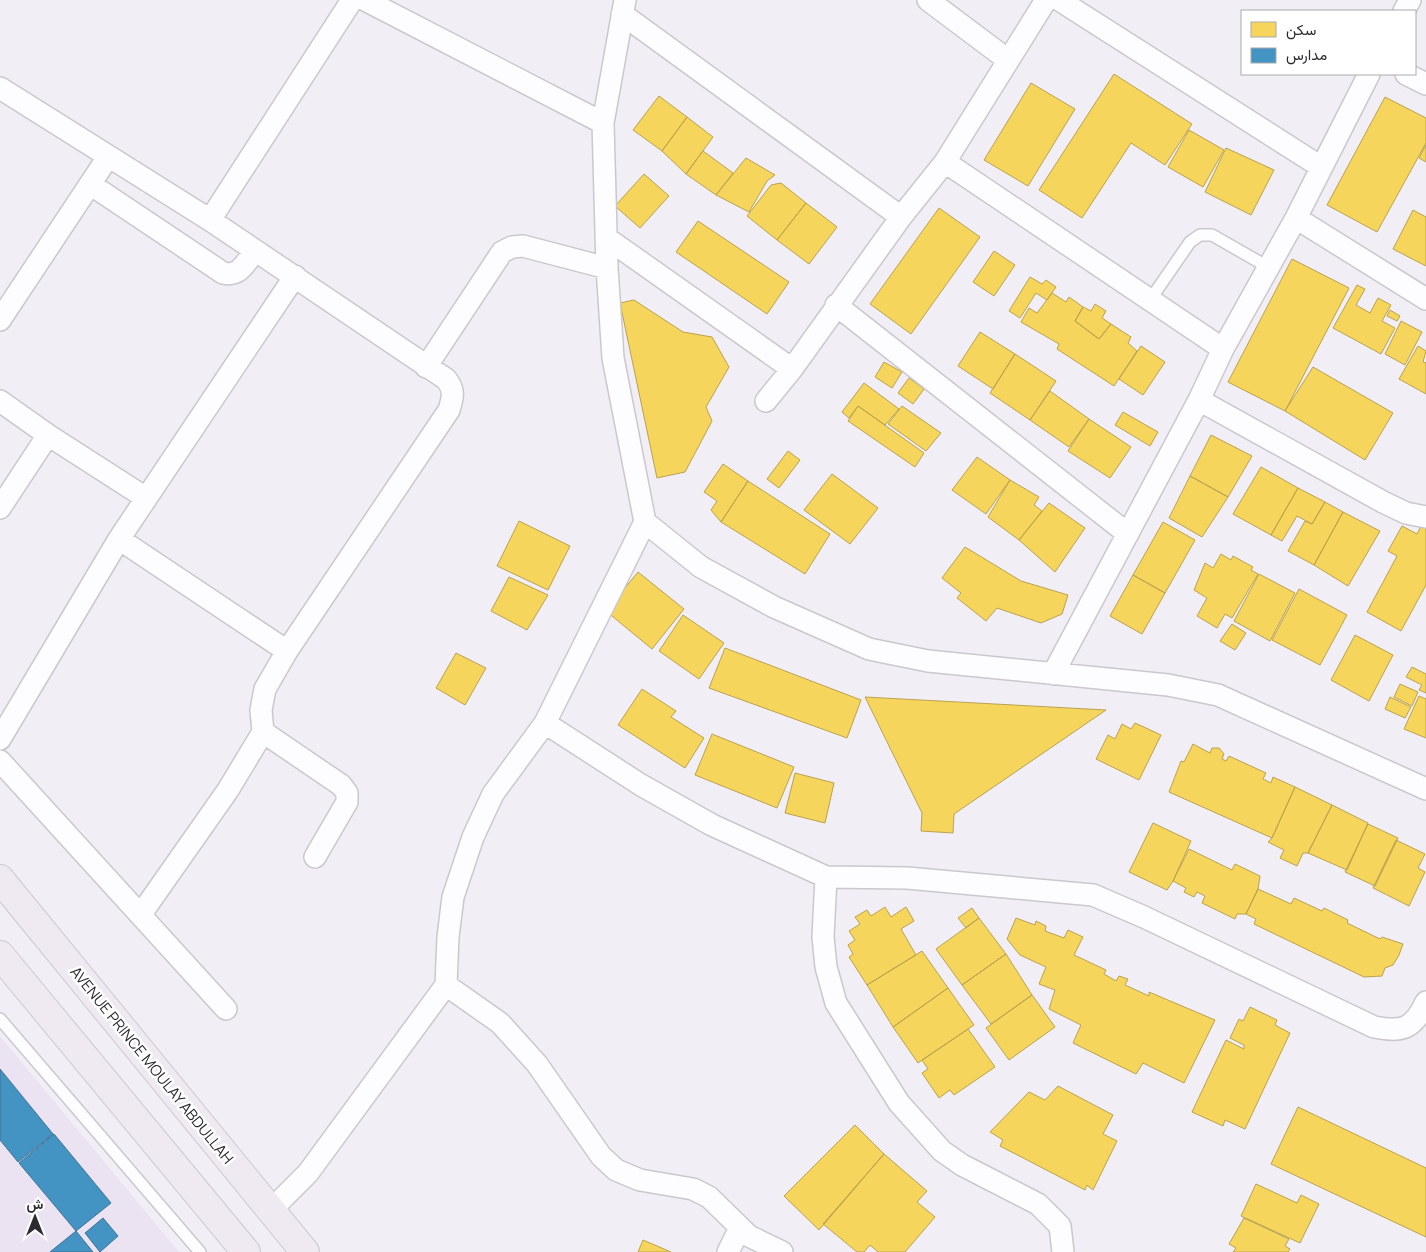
<svg xmlns="http://www.w3.org/2000/svg" width="1426" height="1252" viewBox="0 0 1426 1252" font-family="Manrope,Vazirmatn,sans-serif">
<style>
.built{fill:#ece3f2}
.homes{fill:#f6d55c;stroke:#baa24f}
.schools{fill:#4393c3;stroke:#3d7497}
.lines{fill:none;stroke-linecap:round;stroke-linejoin:round}
.lane-casing{stroke:#cbc8cd;stroke-width:14}
.street-casing{stroke:#cbc8cd;stroke-width:24}
.primary-casing{stroke:#cccace;stroke-width:30}
.lane{stroke:#fdfcfe;stroke-width:11}
.street{stroke:#fdfcfe;stroke-width:21}
.primary{stroke:#efe9f2;stroke-width:28}
.labels{text-anchor:middle;dominant-baseline:central;stroke-width:5;stroke-linejoin:round;paint-order:stroke}
.street-label{font-size:15px;fill:#2e2b30;stroke:#fff}
</style>
<rect width="100%" height="100%" fill="#f2eef5"/>
<path class="built" d="M 0,1036 L 179,1252 L 0,1252 Z"/>
<path class="homes" d="M 1114,74 L 1192,124 L 1165,165 L 1131,143 L 1082,218 L 1039,190 Z
M 1031,83 L 1075,109 L 1028,186 L 984,160 Z
M 659,96 L 687,117 L 662,151 L 633,130 Z
M 1385,97 L 1426,118 L 1426,143 L 1377,232 L 1327,205 Z
M 687,117 L 713,137 L 686,174 L 662,151 Z
M 1189,130 L 1224,150 L 1203,187 L 1168,167 Z
M 1426,145 L 1426,162 L 1419,158 Z
M 1226,148 L 1274,170 L 1251,215 L 1205,192 Z
M 703,151 L 733,173 L 716,195 L 686,174 Z
M 746,158 L 775,175 L 767,181 L 749,212 L 716,195 Z
M 644,174 L 669,196 L 640,228 L 615,206 Z
M 781,183 L 806,203 L 777,240 L 747,216 L 771,185 Z
M 806,203 L 837,227 L 809,264 L 777,240 Z
M 939,208 L 980,237 L 911,334 L 870,304 Z
M 1413,210 L 1426,217 L 1426,266 L 1393,249 Z
M 698,221 L 789,282 L 767,314 L 676,252 Z
M 994,251 L 1015,265 L 994,296 L 973,282 Z
M 1292,259 L 1349,288 L 1285,411 L 1228,382 Z
M 1030,277 L 1042,284 L 1046,280 L 1056,287 L 1047,300 L 1036,293 L 1020,318 L 1009,311 Z
M 1357,285 L 1365,289 L 1356,305 L 1370,313 L 1378,298 L 1391,305 L 1382,321 L 1395,328 L 1381,354 L 1333,328 Z
M 1052,293 L 1066,302 L 1069,297 L 1083,307 L 1075,321 L 1099,339 L 1111,324 L 1131,337 L 1128,343 L 1137,351 L 1114,386 L 1057,349 L 1059,344 L 1021,322 L 1029,308 L 1037,313 Z
M 634,300 L 683,332 L 712,337 L 729,367 L 706,407 L 712,421 L 685,472 L 657,478 L 620,303 Z
M 1095,304 L 1106,311 L 1102,318 L 1111,324 L 1099,339 L 1075,321 L 1083,307 L 1091,311 Z
M 1390,310 L 1400,316 L 1397,321 L 1387,316 Z
M 1401,321 L 1422,332 L 1405,365 L 1385,354 Z
M 980,332 L 1015,354 L 993,389 L 958,366 Z
M 1141,346 L 1165,362 L 1143,395 L 1119,379 Z
M 1418,346 L 1426,351 L 1423,362 L 1426,363 L 1426,394 L 1399,379 Z
M 1015,354 L 1056,381 L 1030,420 L 990,393 Z
M 884,362 L 902,372 L 892,388 L 875,377 Z
M 1313,367 L 1393,413 L 1365,460 L 1285,411 Z
M 909,378 L 924,389 L 913,404 L 898,393 Z
M 864,383 L 899,409 L 885,425 L 858,406 L 849,418 L 842,412 Z
M 1050,391 L 1089,419 L 1069,447 L 1030,420 Z
M 858,406 L 924,453 L 915,467 L 848,421 Z
M 902,406 L 941,433 L 926,451 L 888,424 Z
M 1123,412 L 1158,432 L 1150,446 L 1115,425 Z
M 1089,419 L 1131,447 L 1110,478 L 1068,451 Z
M 1211,435 L 1252,456 L 1228,497 L 1190,476 Z
M 788,451 L 800,460 L 779,488 L 767,479 Z
M 977,457 L 1010,480 L 986,514 L 952,490 Z
M 723,464 L 748,481 L 721,522 L 711,510 L 717,501 L 704,492 Z
M 1261,467 L 1298,488 L 1271,535 L 1233,514 Z
M 832,474 L 878,508 L 850,544 L 804,510 Z
M 1190,476 L 1228,497 L 1202,537 L 1169,518 Z
M 1010,480 L 1039,497 L 1034,505 L 1042,511 L 1019,540 L 988,517 Z
M 748,481 L 830,534 L 805,574 L 721,522 Z
M 1298,488 L 1325,502 L 1312,524 L 1297,516 L 1282,541 L 1271,535 Z
M 1325,502 L 1343,512 L 1314,565 L 1288,551 L 1305,521 L 1312,524 Z
M 1049,503 L 1085,528 L 1055,572 L 1019,540 Z
M 1343,512 L 1380,531 L 1348,586 L 1314,565 Z
M 519,521 L 570,546 L 548,590 L 497,566 Z
M 1163,522 L 1195,540 L 1165,593 L 1133,575 Z
M 1422,524 L 1426,526 L 1426,585 L 1401,631 L 1367,612 L 1397,556 L 1388,551 L 1402,526 L 1417,534 Z
M 965,547 L 1021,581 L 1068,595 L 1062,614 L 1041,623 L 997,608 L 986,621 L 957,598 L 961,593 L 942,578 Z
M 1221,554 L 1231,560 L 1233,556 L 1253,567 L 1251,570 L 1258,574 L 1232,618 L 1225,614 L 1217,628 L 1197,616 L 1207,598 L 1194,590 L 1205,563 L 1213,568 Z
M 638,572 L 684,609 L 652,649 L 606,611 Z
M 1259,574 L 1295,593 L 1270,641 L 1234,621 Z
M 1133,575 L 1165,593 L 1142,634 L 1110,616 Z
M 509,577 L 548,595 L 527,630 L 491,611 Z
M 1299,589 L 1347,615 L 1320,665 L 1272,640 Z
M 683,615 L 724,643 L 699,679 L 659,651 Z
M 1232,624 L 1246,633 L 1235,650 L 1220,641 Z
M 1355,635 L 1393,655 L 1369,701 L 1331,680 Z
M 725,648 L 861,700 L 847,738 L 709,688 Z
M 456,653 L 486,668 L 465,705 L 436,688 Z
M 1412,667 L 1426,674 L 1426,693 L 1419,690 L 1422,685 L 1406,677 Z
M 1400,684 L 1418,692 L 1412,706 L 1394,697 Z
M 642,689 L 676,711 L 671,717 L 704,738 L 685,768 L 618,725 Z
M 1419,696 L 1426,699 L 1426,738 L 1404,729 Z
M 865,697 L 1106,710 L 954,814 L 953,833 L 921,831 L 922,813 Z
M 1390,697 L 1411,707 L 1405,718 L 1385,709 Z
M 1135,723 L 1161,735 L 1139,780 L 1096,759 L 1108,735 L 1115,739 L 1122,724 L 1131,729 Z
M 712,734 L 794,767 L 777,808 L 695,775 Z
M 1193,744 L 1210,753 L 1212,748 L 1219,748 L 1224,754 L 1222,759 L 1226,761 L 1229,756 L 1266,773 L 1263,779 L 1271,783 L 1273,777 L 1295,787 L 1272,838 L 1169,792 L 1181,761 L 1184,762 Z
M 795,773 L 834,783 L 825,823 L 785,813 Z
M 1295,787 L 1332,805 L 1308,853 L 1303,853 L 1297,866 L 1280,858 L 1284,850 L 1268,842 L 1272,838 Z
M 1332,805 L 1368,823 L 1347,870 L 1308,853 Z
M 1153,823 L 1191,841 L 1173,881 L 1167,890 L 1129,872 Z
M 1368,824 L 1398,838 L 1375,886 L 1345,872 Z
M 1396,840 L 1425,854 L 1418,868 L 1425,872 L 1409,906 L 1373,888 Z
M 1189,849 L 1232,870 L 1235,864 L 1260,876 L 1258,889 L 1246,914 L 1237,914 L 1235,919 L 1202,903 L 1205,896 L 1197,892 L 1194,897 L 1184,892 L 1186,888 L 1173,881 Z
M 1258,889 L 1291,904 L 1294,898 L 1322,911 L 1324,908 L 1348,920 L 1347,923 L 1380,939 L 1382,937 L 1403,944 L 1399,955 L 1393,965 L 1385,968 L 1382,976 L 1364,977 L 1254,924 L 1256,919 L 1246,914 Z
M 885,907 L 891,917 L 906,907 L 914,921 L 901,929 L 916,955 L 867,985 L 849,957 L 853,954 L 848,945 L 855,940 L 849,931 L 860,924 L 855,917 L 867,910 L 871,916 Z
M 972,908 L 979,918 L 966,928 L 958,918 Z
M 979,918 L 1006,954 L 962,985 L 936,949 Z
M 1016,918 L 1035,925 L 1036,921 L 1046,926 L 1045,931 L 1064,938 L 1068,930 L 1083,937 L 1074,955 L 1106,970 L 1104,974 L 1116,981 L 1119,976 L 1128,979 L 1125,985 L 1149,996 L 1149,992 L 1215,1020 L 1184,1083 L 1143,1063 L 1136,1074 L 1073,1043 L 1081,1025 L 1049,1009 L 1055,990 L 1039,984 L 1046,967 L 1020,955 L 1007,939 Z
M 922,951 L 948,988 L 893,1027 L 867,985 Z
M 1006,954 L 1032,995 L 991,1024 L 962,985 Z
M 948,988 L 974,1025 L 918,1063 L 893,1027 Z
M 1032,995 L 1055,1027 L 1009,1060 L 986,1028 Z
M 1250,1007 L 1277,1020 L 1275,1025 L 1290,1033 L 1245,1129 L 1225,1120 L 1223,1126 L 1192,1112 L 1226,1040 L 1244,1049 L 1244,1045 L 1230,1038 L 1239,1019 L 1243,1021 Z
M 968,1029 L 995,1067 L 954,1095 L 950,1090 L 939,1098 L 922,1073 L 928,1069 L 922,1060 Z
M 1058,1086 L 1113,1115 L 1103,1134 L 1117,1141 L 1093,1190 L 1087,1185 L 1085,1190 L 1000,1146 L 1003,1140 L 990,1132 L 1029,1092 L 1045,1100 Z
M 1298,1107 L 1426,1168 L 1426,1237 L 1271,1164 Z
M 855,1125 L 884,1154 L 819,1230 L 784,1196 Z
M 884,1154 L 927,1191 L 917,1202 L 935,1217 L 905,1252 L 878,1252 L 870,1245 L 864,1252 L 857,1252 L 823,1224 Z
M 1256,1184 L 1297,1203 L 1301,1195 L 1319,1204 L 1300,1243 L 1241,1216 Z
M 1244,1218 L 1289,1239 L 1285,1246 L 1290,1249 L 1288,1252 L 1233,1252 L 1236,1248 L 1229,1244 Z
M 643,1240 L 671,1252 L 638,1252 Z"/>
<path class="schools" d="M 0,1069 L 53,1134 L 18,1162 L 0,1140 Z
M 54,1134 L 111,1203 L 76,1231 L 19,1163 Z
M 103,1218 L 118,1236 L 100,1252 L 85,1233 Z
M 76,1231 L 93,1252 L 50,1252 Z"/>
<g class="lines">
<defs>
<path id="lane" d="M 1150,300 L 1190,242 L 1200,235 L 1212,235 L 1268,267
M 0,1019 L 200,1252"/>
<path id="street" d="M 365,0 L 603,123
M 625,0 L 603,123 L 607,268 L 613,358 L 645,522 L 701,567 L 774,607 L 869,649 L 928,661 L 1168,685 L 1218,695 L 1426,789
M 928,0 L 1008,60
M 1059,0 L 1321,167
M 1404,11 L 1410,0
M 622,14 L 901,217
M 1406,74 L 1426,84
M 0,88 L 210,220 L 446,379 C 455,390 453,397 449,410 L 287,651 L 265,689 L 261,710 L 263,732 L 228,790 L 141,914
M 945,162 L 1223,349
M 90,184 L 223,273 C 240,277 245,263 255,251
M 1296,218 L 1426,299
M 210,220 L 352,0
M 608,239 L 792,369
M 836,305 L 1128,534
M 0,320 L 108,157
M 426,367 L 502,252 L 512,247 L 523,246 L 607,268
M 1199,400 L 1383,502 L 1406,513 L 1426,517
M 0,401 L 48,435 L 146,498
M 766,401 L 792,369 L 901,217 L 945,162 L 1046,0
M 0,508 L 48,435
M 119,539 L 287,651
M 1053,674 L 1199,400 L 1223,349 L 1296,218 L 1369,74
M 545,723 L 641,785 L 712,825 L 826,877 L 907,878 L 1093,895 L 1144,917 L 1374,1027 C 1402,1032 1413,1030 1426,1002
M 263,732 L 341,785 L 347,793 L 347,802 L 315,857
M 0,739 L 119,539 L 295,276
M 0,761 L 226,1009
M 826,877 L 823,937 L 826,967 L 836,1003 L 899,1103 L 942,1151 L 962,1165 L 1038,1204 L 1060,1226 L 1063,1252
M 446,985 L 500,1023 L 537,1064 L 601,1156 L 616,1170 L 640,1180 L 693,1189 L 709,1197 L 749,1236 L 782,1252
M 270,1211 L 308,1173 L 446,985 L 448,937 L 453,897 L 473,837 L 493,794 L 545,723 L 645,522
M 728,1252 L 740,1228"/>
<path id="primary" d="M 0,879 L 305,1252
M 0,955 L 246,1252"/>
</defs>
<use href="#lane" class="lane-casing"/>
<use href="#street" class="street-casing"/>
<use href="#primary" class="primary-casing"/>
<use href="#lane" class="lane"/>
<use href="#street" class="street"/>
<use href="#primary" class="primary"/>
</g>
<g class="labels">
<g class="street-label">
<text transform="translate(152 1065) rotate(51)">AVENUE PRINCE MOULAY ABDULLAH</text>
</g>
</g>
<rect x="1241" y="10" width="175" height="65" fill="#ffffff" stroke="#abaaac"/>
<rect x="1251" y="22" width="25" height="15" fill="#f6d55c" stroke="#abaaac"/>
<text x="1286" y="35" font-size="15" fill="#2e2b30">سكن</text>
<rect x="1251" y="48" width="25" height="15" fill="#4393c3" stroke="#abaaac"/>
<text x="1286" y="60" font-size="15" fill="#2e2b30">مدارس</text>
<g transform="translate(35 1217)" stroke="#ffffff" stroke-width="4" paint-order="stroke">
<path d="M0-4L9 19L0 12L-9 19Z" fill="#2e2b30"/>
<text y="-8" font-size="14" font-weight="bold" text-anchor="middle" fill="#2e2b30">ش</text>
</g>
</svg>
